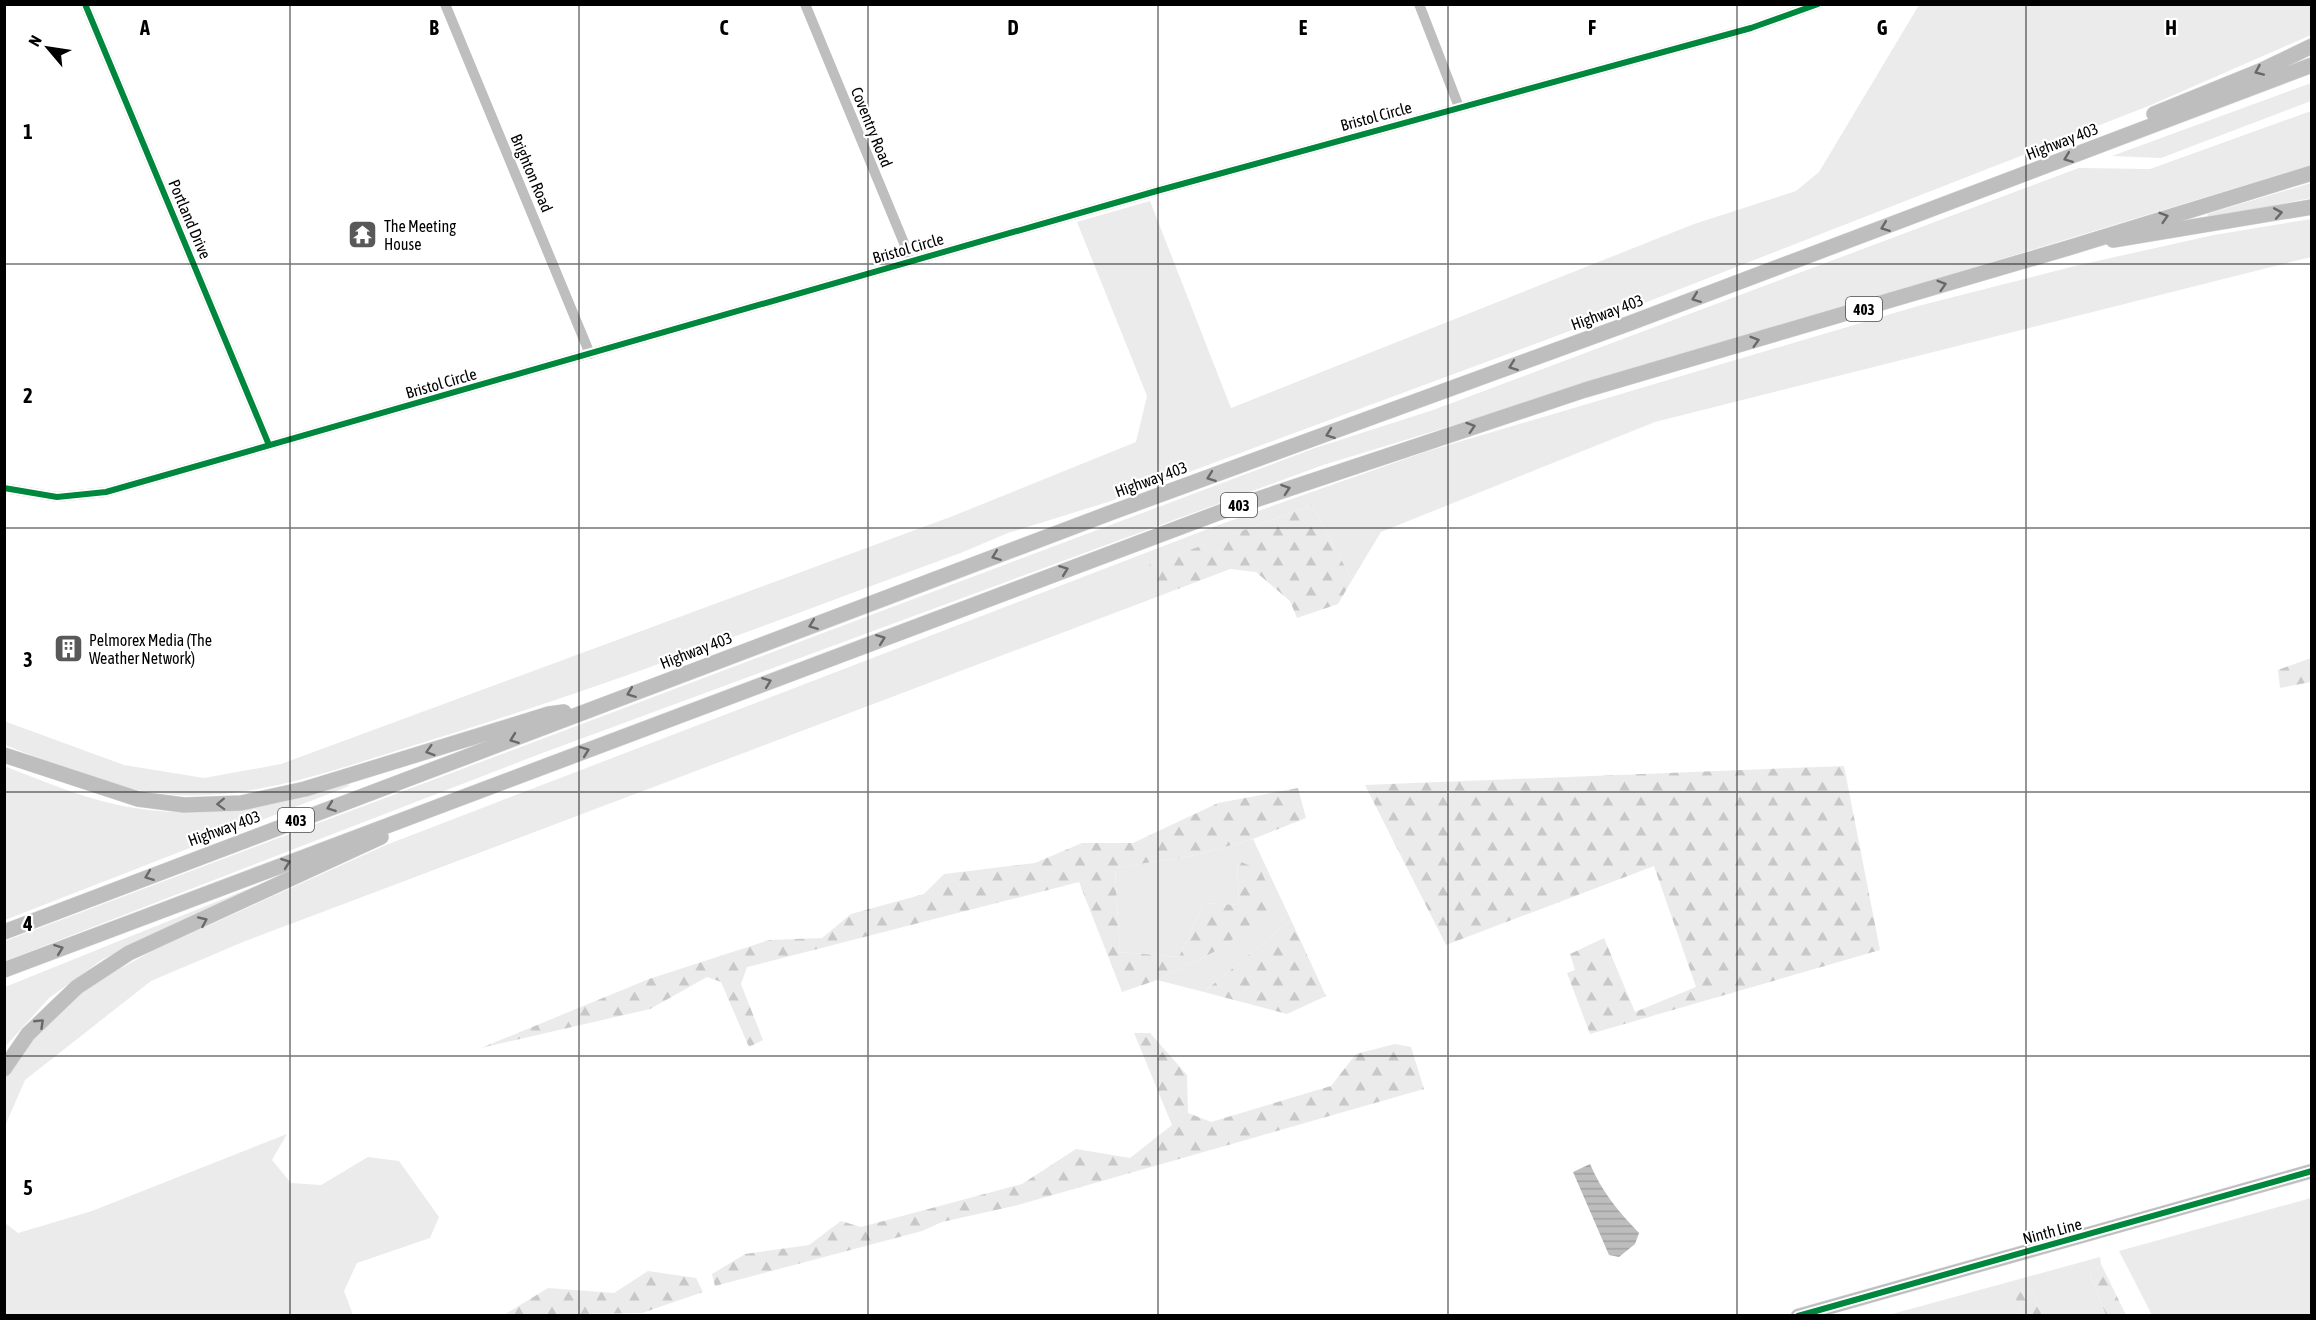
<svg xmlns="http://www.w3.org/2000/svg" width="2316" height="1320" viewBox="0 0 2316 1320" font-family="'Asap Condensed',sans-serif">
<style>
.green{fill:#ebebeb}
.forest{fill:url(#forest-firs)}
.water{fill:url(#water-rules)}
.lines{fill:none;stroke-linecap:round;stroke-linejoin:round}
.major-casing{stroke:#dbdbdb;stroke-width:15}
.highway-casing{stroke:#dbdbdb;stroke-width:16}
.minor{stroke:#bebebe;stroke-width:10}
.major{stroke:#bebebe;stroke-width:14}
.highway{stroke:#bebebe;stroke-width:15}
.cycleway-casing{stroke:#fff;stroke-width:10}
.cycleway{stroke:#00873e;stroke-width:6}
.oneway{stroke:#686868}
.grid{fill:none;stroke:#000;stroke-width:1.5;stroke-opacity:0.55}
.labels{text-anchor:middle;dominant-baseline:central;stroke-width:4.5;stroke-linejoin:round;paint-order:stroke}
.shield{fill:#fff;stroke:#4c4c4c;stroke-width:1.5}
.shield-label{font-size:15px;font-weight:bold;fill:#000}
.street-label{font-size:16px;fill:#000;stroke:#fff}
.poi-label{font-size:16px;fill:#000;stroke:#fff;text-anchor:start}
.grid-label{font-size:20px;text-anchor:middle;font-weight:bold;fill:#000;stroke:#fff;stroke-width:4.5;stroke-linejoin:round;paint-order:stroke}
</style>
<defs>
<pattern id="forest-firs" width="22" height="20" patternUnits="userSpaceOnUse" patternTransform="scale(1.5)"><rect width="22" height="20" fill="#ebebeb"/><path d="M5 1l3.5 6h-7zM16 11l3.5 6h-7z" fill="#c8c8c8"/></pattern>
<pattern id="water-rules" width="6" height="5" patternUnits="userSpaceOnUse" patternTransform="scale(1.5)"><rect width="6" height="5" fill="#bdbdbd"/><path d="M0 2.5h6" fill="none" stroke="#a1a1a1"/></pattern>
</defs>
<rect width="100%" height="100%" fill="#fff"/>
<path class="green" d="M 1919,5 L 2311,5 L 2311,35 L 2151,105 L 1629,309 L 1108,502 L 1008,533 L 963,552 C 781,619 600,689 415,745 C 344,767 253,800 178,795 C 117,792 61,767 5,745 L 4,721 L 124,765 L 204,778 L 281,764 L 953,516 L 1136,442 L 1147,396 L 1077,222 L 1150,201 L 1231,408 L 1694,224 L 1796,191 L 1819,172 Z
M 2311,83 L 2311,101 L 2161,158 L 2112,156 Z
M 2311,111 L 2311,165 L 1323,465 L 537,755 L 5,961 L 5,941 L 1315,448 L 1433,410 L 2079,168 L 2150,169 Z
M 2311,183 L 2311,198 L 2209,218 L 2207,214 Z
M 2311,219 L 2311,257 L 1655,422 L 1381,532 L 1352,580 L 1312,505 L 1150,565 L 1162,595 L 243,942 L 151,981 L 25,1080 L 5,1126 L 5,1073 L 12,1060 L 84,989 L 152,951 L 386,845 L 1213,527 L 1425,452 L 1918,306 L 2079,265 L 2214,235 Z
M 4,766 C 33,777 61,789 91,798 C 178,824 263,812 348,784 L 349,786 L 5,920 Z
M 1253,839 L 1291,920 L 1204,992 L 1157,980 L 1222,948 L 1275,904 L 1237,861 L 1239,905 L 1204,903 L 1179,957 L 1120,952 L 1115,868 L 1196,855 Z
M 258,885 L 103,959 L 49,998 L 5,1047 L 5,987 Z
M 287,1134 L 272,1160 L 291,1183 L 321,1185 L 368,1157 L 399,1161 L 439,1217 L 430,1238 L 357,1263 L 344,1291 L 353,1315 L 5,1315 L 5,1223 L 18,1233 L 92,1211 Z
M 2311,1198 L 2311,1315 L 2152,1315 L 2119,1251 Z
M 2100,1257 L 2101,1264 L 2090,1274 L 2106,1315 L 2042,1315 L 2032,1289 L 2015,1295 L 2022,1315 L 1885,1316 Z"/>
<path class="forest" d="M 1312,505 L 1352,580 L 1338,604 L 1297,618 L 1290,601 L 1256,572 L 1230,569 L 1162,595 L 1149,565 Z
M 2311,658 L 2311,682 L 2280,688 L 2278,670 Z
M 1844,766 L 1880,950 L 1590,1034 L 1567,973 L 1575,970 L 1570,954 L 1604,938 L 1635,1012 L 1696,987 L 1654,866 L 1446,945 L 1365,785 Z
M 1298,788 L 1306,818 L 1253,839 L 1196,855 L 1115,868 L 1120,952 L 1179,957 L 1204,903 L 1239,905 L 1237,860 L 1261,871 L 1276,904 L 1222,948 L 1157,980 L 1122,992 L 1079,882 L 747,967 L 741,984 L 763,1040 L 749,1047 L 721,982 L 707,977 L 650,1009 L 481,1048 L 649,979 L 769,940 L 822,938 L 851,914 L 924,894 L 944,874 L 1035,863 L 1082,843 L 1133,843 L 1218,803 Z
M 1291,920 L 1326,996 L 1287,1014 L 1204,992 Z
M 1134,1033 L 1150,1033 L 1187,1075 L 1188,1113 L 1211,1122 L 1331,1086 L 1356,1054 L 1395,1044 L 1411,1047 L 1424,1089 L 1018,1205 L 942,1222 L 922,1231 L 715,1286 L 712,1274 L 745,1254 L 809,1245 L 841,1221 L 861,1227 L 1022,1184 L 1076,1149 L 1130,1158 L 1172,1125 Z
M 2101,1264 L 2126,1315 L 2106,1315 L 2090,1274 Z
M 648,1271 L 696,1278 L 703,1292 L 642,1313 L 504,1315 L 548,1288 L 614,1293 Z
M 2032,1289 L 2042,1315 L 2022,1315 L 2014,1294 Z"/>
<path class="water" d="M 1590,1164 C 1602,1192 1618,1211 1639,1233 L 1635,1244 L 1619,1257 L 1609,1255 L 1573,1172 Z"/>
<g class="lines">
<defs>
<path id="major" d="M 1798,1316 L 2312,1171"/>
<path id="highway" d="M 2154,114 L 2260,71 L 2312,46
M 2113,240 L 2312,207
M 4,755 L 138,799 L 184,805 L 241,803 L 305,789 L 549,714 L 564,712
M 4,932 L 1110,513 L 1633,322 L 2312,65
M 4,970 L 1234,507 L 1585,390 L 2068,248 L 2312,173
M 4,1069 L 28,1034 L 77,987 L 129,953 L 381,837"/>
</defs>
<use href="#major" class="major-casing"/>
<use href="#highway" class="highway-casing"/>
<path class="minor" d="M 85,4 L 269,445
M 445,4 L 590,354
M 805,4 L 904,243 L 909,262
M 1419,4 L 1459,107
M 4,488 L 57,497 L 106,492 L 1160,190 L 1751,28 L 1818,4"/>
<use href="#major" class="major"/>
<use href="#highway" class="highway"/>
<defs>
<path id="cycleway" d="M 85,4 L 269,445
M 4,488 L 57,497 L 106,492 L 1160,190 L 1751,28 L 1818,4
M 1798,1316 L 2312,1171"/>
</defs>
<use href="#cycleway" class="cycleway-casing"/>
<use href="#cycleway" class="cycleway"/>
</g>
<defs><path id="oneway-chevron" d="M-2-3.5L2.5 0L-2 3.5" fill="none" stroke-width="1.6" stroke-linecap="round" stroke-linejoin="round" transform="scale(1.5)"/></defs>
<g class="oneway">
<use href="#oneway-chevron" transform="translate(2259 71) rotate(156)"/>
<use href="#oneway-chevron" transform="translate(2068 158) rotate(159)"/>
<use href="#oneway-chevron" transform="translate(2278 213) rotate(-10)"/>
<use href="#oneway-chevron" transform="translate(2164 217) rotate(-17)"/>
<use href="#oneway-chevron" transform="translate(1885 227) rotate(159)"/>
<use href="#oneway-chevron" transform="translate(1942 285) rotate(-17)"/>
<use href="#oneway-chevron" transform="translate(1696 298) rotate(159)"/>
<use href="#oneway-chevron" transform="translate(1755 341) rotate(-17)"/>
<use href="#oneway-chevron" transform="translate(1513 366) rotate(160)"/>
<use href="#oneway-chevron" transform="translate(1471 427) rotate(-18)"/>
<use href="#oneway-chevron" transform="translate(1330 434) rotate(160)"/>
<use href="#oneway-chevron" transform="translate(1211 477) rotate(160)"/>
<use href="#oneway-chevron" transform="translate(1286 489) rotate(-19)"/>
<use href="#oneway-chevron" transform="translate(996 556) rotate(159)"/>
<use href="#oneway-chevron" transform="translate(1064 570) rotate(-21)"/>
<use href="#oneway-chevron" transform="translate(813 625) rotate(159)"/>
<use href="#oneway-chevron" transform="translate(881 639) rotate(-21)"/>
<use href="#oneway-chevron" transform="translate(767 682) rotate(-21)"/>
<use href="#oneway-chevron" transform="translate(631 693) rotate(159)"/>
<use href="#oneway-chevron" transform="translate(514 739) rotate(160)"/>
<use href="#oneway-chevron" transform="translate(430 751) rotate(163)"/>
<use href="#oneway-chevron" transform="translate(585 751) rotate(-21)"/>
<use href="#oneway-chevron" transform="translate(221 804) rotate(178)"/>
<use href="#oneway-chevron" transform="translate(331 807) rotate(160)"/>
<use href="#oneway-chevron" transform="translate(286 863) rotate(-20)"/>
<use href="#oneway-chevron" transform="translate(149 876) rotate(159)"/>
<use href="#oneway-chevron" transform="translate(203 921) rotate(-24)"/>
<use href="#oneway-chevron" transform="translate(59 949) rotate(-21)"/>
<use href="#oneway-chevron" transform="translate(40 1023) rotate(-44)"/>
</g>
<path class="grid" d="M 290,4 L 290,1316M 579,4 L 579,1316M 868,4 L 868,1316M 1158,4 L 1158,1316M 1448,4 L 1448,1316M 1737,4 L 1737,1316M 2026,4 L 2026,1316M 4,264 L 2312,264M 4,528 L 2312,528M 4,792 L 2312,792M 4,1056 L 2312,1056"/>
<defs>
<symbol id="temple-square" viewBox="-11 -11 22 22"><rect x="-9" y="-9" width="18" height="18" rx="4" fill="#595959" stroke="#fff"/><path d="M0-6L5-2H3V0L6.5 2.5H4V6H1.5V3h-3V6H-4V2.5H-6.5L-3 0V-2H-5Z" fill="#fff"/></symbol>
<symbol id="building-square" viewBox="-11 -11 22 22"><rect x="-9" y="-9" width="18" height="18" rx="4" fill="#595959" stroke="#fff"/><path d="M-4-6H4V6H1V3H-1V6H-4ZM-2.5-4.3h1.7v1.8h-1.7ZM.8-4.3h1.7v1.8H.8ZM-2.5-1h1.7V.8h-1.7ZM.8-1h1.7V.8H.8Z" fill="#fff"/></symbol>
</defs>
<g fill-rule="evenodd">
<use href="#temple-square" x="346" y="218" width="33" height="33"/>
<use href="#building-square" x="52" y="632" width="33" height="33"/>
</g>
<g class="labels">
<g class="shield">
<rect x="1846" y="297" width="36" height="24" rx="4.5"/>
<rect x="1221" y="493" width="36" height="24" rx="4.5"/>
<rect x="278" y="808" width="36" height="24" rx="4.5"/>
</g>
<g class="shield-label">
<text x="1864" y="309">403</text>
<text x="1239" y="505">403</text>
<text x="296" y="820">403</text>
</g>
<g class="street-label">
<text transform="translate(1376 116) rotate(-15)">Bristol Circle</text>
<text transform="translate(872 127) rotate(68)">Coventry Road</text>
<text transform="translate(2062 141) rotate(-21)">Highway 403</text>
<text transform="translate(532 173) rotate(67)">Brighton Road</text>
<text transform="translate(190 219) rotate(67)">Portland Drive</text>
<text transform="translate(908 248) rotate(-16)">Bristol Circle</text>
<text transform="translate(1607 312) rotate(-20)">Highway 403</text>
<text transform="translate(441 383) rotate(-16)">Bristol Circle</text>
<text transform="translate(1151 479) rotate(-20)">Highway 403</text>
<text transform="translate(696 650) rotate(-21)">Highway 403</text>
<text transform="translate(224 828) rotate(-20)">Highway 403</text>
<text transform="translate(2052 1231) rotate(-15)">Ninth Line</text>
</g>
<g class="poi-label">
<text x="384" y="226">The Meeting<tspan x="384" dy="18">House</tspan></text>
<text x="89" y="640">Pelmorex Media (The<tspan x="89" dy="18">Weather Network)</tspan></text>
</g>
</g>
<g class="grid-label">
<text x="145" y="35">A</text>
<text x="434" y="35">B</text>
<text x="724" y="35">C</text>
<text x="1013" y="35">D</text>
<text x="1303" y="35">E</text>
<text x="1592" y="35">F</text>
<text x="1882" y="35">G</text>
<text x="2171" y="35">H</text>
<text x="28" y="139">1</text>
<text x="28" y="403">2</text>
<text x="28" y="667">3</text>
<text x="28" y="931">4</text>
<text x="28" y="1195">5</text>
</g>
<rect width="2316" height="1320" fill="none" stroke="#000000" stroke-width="12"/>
<g transform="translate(48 48) rotate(299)" stroke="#ffffff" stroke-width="4.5" paint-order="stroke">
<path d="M0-4.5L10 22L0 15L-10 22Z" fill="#000000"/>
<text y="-9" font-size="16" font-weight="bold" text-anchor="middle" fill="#000000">N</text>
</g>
</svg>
